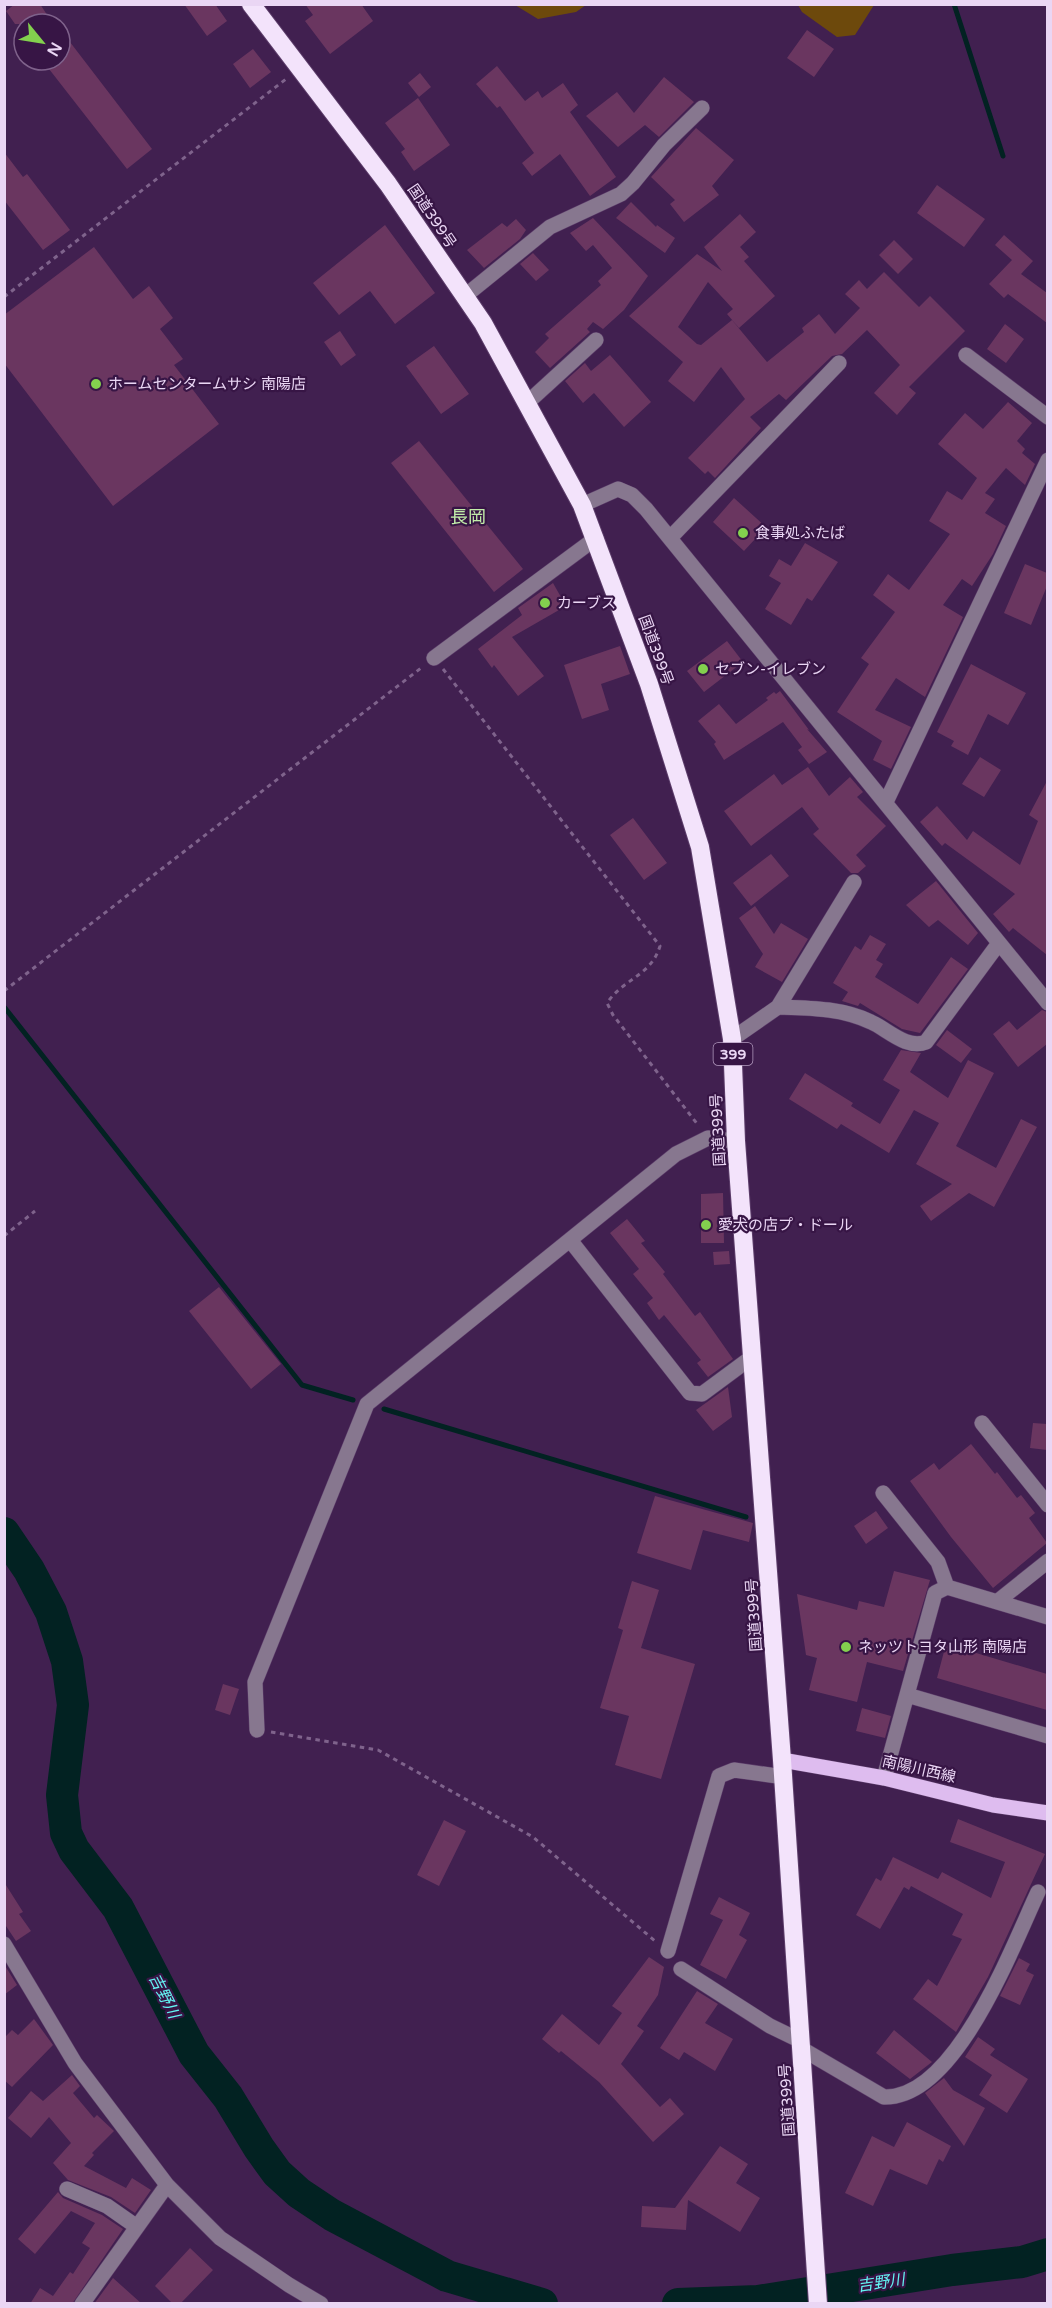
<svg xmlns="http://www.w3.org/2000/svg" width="1052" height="2308" viewBox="0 0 1052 2308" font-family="'Varela Round','Noto Sans JP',sans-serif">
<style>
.green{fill:#6d490c}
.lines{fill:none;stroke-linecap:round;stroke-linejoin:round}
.stream{stroke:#022222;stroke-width:5}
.river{stroke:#022222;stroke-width:32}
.building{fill:#6a3660}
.minor-casing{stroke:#5c3d6a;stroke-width:16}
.major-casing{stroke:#5c3d6a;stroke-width:16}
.highway-casing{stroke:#5c3d6a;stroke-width:20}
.path{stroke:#7f638c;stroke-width:3;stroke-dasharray:4.5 4.5;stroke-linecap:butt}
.minor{stroke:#87778f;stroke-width:15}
.major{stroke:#debcef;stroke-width:15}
.highway{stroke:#f3e3fb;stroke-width:18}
.poi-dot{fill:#83d04e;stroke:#371545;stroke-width:2}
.labels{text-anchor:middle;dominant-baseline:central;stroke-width:4.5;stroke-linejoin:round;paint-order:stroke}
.shield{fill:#371545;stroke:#b49cc0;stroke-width:1.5}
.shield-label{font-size:14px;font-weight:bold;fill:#ead6f4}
.street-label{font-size:15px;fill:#ead6f4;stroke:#371545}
.poi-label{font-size:15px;fill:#ead6f4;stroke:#371545;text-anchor:start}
.water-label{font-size:16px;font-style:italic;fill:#64f4f3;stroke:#371545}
.quarter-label{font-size:18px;fill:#c1eca9;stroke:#371545}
</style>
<rect width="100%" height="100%" fill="#412050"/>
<path class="green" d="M 515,5 L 586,5 L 576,12 L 538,19 Z
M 798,5 L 874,5 L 855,35 L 837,37 L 802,12 Z"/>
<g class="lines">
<path class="stream" d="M 954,4 L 1003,156
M 5,1008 L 302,1385 L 353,1400
M 384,1409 L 746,1517"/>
<path class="river" d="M 4,1533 L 29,1570 L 51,1612 L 67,1661 L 73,1705 L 62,1795 L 66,1833 L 74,1850 L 118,1908 L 194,2054 L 228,2097 L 259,2148 L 277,2173 L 299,2193 L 332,2215 L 447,2276 L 542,2304
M 678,2304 L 758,2301 L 952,2270 L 1022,2262 L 1048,2254"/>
</g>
<path class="building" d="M 15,4 L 40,4 L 53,24 L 15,24 L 6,11 Z
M 184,4 L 215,4 L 227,21 L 207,36 Z
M 305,4 L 361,4 L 373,21 L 330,54 L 305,21 L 313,15 Z
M 60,29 L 152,149 L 127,169 L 42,60 L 60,60 Z
M 807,30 L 834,49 L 814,77 L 787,58 Z
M 253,49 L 271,72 L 250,88 L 233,64 Z
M 497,66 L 525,101 L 538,91 L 542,98 L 563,83 L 578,105 L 570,112 L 616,177 L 590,196 L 560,154 L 532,176 L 522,163 L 534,153 L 500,106 L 497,108 L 476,84 Z
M 420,73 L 431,87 L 419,97 L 408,83 Z
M 664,77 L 694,102 L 659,137 L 645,125 L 618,147 L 586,116 L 617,92 L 634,113 Z
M 418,98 L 450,145 L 414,171 L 401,152 L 405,149 L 385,123 Z
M 696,128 L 734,160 L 712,186 L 719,195 L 684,222 L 670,204 L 675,200 L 651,177 Z
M 4,152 L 23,177 L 27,174 L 70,230 L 43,250 L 4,200 Z
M 937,185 L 985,219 L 964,247 L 917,213 Z
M 631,202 L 656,227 L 657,225 L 675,238 L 665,253 L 616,218 Z
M 740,214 L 756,232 L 740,247 L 749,257 L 744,261 L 775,296 L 739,328 L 727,314 L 733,309 L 708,282 L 678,327 L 697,344 L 701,345 L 732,320 L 767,362 L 804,332 L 802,328 L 819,314 L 835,334 L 860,308 L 845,294 L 859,280 L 867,289 L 884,272 L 919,307 L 930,296 L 965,331 L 909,387 L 916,393 L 897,415 L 874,393 L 900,365 L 867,330 L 842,354 L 832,356 L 786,400 L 779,394 L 750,417 L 761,428 L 715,478 L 708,471 L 705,474 L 688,458 L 745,399 L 721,367 L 694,402 L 668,381 L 683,362 L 629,316 L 697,254 L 722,271 L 704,247 Z
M 593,218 L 648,276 L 624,310 L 603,329 L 593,322 L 587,329 L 590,332 L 550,368 L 535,352 L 549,338 L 545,334 L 601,285 L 598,281 L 612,268 L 593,245 L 586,251 L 570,233 Z
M 516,219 L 526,230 L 520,239 L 484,268 L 467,250 L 502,223 L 507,227 Z
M 385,225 L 435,293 L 395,324 L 370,291 L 339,315 L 313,283 Z
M 1004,235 L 1033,261 L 1021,274 L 1047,293 L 1047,323 L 1008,294 L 1004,298 L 989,284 L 1012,260 L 995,245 Z
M 894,240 L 913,259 L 898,274 L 879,255 Z
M 94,247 L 133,299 L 149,286 L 173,318 L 160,329 L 183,359 L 174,365 L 219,424 L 113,506 L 4,363 L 4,315 Z
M 533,253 L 549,270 L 536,281 L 520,264 Z
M 1005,324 L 1024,339 L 1006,363 L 987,349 Z
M 340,331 L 356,355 L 341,366 L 324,342 Z
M 434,346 L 469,394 L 441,414 L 406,366 Z
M 610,355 L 651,402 L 624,427 L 594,393 L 583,403 L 565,381 L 585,363 L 591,371 Z
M 1008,402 L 1032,423 L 1017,441 L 1025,449 L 1022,453 L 1035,464 L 1025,485 L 1006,468 L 985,493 L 995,499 L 985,513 L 1006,526 L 993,554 L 972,586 L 962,579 L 943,605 L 963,617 L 925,697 L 896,678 L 875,710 L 911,727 L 891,769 L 873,760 L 882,741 L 837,712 L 869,664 L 861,658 L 895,612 L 873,595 L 888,574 L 909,590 L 950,534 L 929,521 L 947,491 L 962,500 L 977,478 L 938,444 L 965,413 L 983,429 Z
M 419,441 L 523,569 L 494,592 L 391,463 Z
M 734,498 L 766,527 L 744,551 L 713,522 Z
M 805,543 L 838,562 L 812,601 L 807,598 L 791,625 L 765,609 L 781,583 L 769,576 L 779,559 L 791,566 Z
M 1025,564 L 1047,573 L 1047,586 L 1031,625 L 1004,613 Z
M 553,583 L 566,606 L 512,637 L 544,676 L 518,696 L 494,665 L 492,668 L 478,649 L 522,615 L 518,608 Z
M 727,641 L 743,662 L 704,692 L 687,671 Z
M 620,646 L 630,674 L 601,684 L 609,710 L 582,719 L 564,665 Z
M 971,664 L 1026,693 L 1008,725 L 988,714 L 968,755 L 951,746 L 954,741 L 937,732 Z
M 780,691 L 809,730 L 807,729 L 827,752 L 809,764 L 798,750 L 802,747 L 783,722 L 724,760 L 714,744 L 716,742 L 698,721 L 719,704 L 736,724 L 768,700 L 766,698 L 774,692 L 776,694 Z
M 980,757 L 1001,770 L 984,797 L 962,784 Z
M 808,767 L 829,796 L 850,777 L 863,792 L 857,797 L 886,826 L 856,855 L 866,866 L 858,873 L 851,873 L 813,834 L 819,829 L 802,807 L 751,846 L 724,811 L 774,774 L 782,785 Z
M 1047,781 L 1047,955 L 1013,928 L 1009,932 L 993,914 L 1015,894 L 945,843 L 942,846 L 920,822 L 937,806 L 967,840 L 973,831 L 1020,865 L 1038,821 L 1029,815 Z
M 633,818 L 667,863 L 644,880 L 610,835 Z
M 771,854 L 789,876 L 751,906 L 733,883 Z
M 936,881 L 978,933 L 968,945 L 938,920 L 929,927 L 906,905 Z
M 755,906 L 774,934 L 781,923 L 808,939 L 782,982 L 755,967 L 763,954 L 739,918 Z
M 870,935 L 886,944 L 876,960 L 883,964 L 875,977 L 918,1004 L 951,957 L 968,969 L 920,1033 L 902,1029 L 860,1003 L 858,1006 L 842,1001 L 848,992 L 833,983 L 855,946 L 861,950 Z
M 1042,1010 L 1047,1012 L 1047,1044 L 1018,1067 L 993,1034 L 1009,1021 L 1017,1030 Z
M 947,1030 L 972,1049 L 961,1063 L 936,1045 Z
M 901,1050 L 921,1053 L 910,1072 L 948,1098 L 968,1060 L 994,1073 L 956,1146 L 996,1168 L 1021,1119 L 1037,1127 L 994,1207 L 969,1193 L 931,1221 L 920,1206 L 952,1184 L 916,1164 L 939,1123 L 914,1110 L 889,1153 L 841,1124 L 837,1129 L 789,1099 L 805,1073 L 853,1103 L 851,1106 L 880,1124 L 900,1090 L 883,1080 Z
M 723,1193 L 724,1243 L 701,1243 L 701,1194 Z
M 627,1219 L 645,1241 L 641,1243 L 665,1272 L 663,1274 L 695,1316 L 700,1312 L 733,1359 L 708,1377 L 697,1363 L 701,1360 L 664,1315 L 659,1320 L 647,1303 L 653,1298 L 633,1274 L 639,1269 L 610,1233 Z
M 729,1251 L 730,1264 L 714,1265 L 713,1252 Z
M 219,1287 L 281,1364 L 251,1389 L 189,1311 Z
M 728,1387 L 732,1417 L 713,1431 L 696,1410 Z
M 1033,1423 L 1047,1424 L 1047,1450 L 1030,1448 Z
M 971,1444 L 995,1474 L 997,1472 L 1017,1498 L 1021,1495 L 1035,1513 L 1029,1518 L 1047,1543 L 993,1588 L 951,1537 L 910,1481 L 934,1463 L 939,1470 Z
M 655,1496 L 753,1523 L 749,1542 L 703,1530 L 691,1570 L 637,1553 Z
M 876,1511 L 888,1528 L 866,1544 L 854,1526 Z
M 894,1571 L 930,1580 L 903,1671 L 867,1662 L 857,1702 L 809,1690 L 817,1658 L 806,1655 L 797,1594 L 857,1610 L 859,1601 L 884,1607 Z
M 632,1581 L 659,1590 L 641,1648 L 695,1664 L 661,1779 L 615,1765 L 629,1716 L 600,1708 L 623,1630 L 618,1628 Z
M 946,1644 L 1047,1674 L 1047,1710 L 937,1678 Z
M 223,1684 L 239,1689 L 230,1715 L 215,1710 Z
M 862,1708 L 891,1716 L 885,1738 L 856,1731 Z
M 958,1819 L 1045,1854 L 988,1977 L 956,2032 L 913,1999 L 928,1979 L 937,1986 L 962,1939 L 952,1935 L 963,1914 L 911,1886 L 909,1890 L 904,1887 L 880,1929 L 856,1915 L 876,1878 L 881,1881 L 893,1857 L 938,1879 L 942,1872 L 991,1898 L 1005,1862 L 950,1842 Z
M 444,1820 L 466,1831 L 439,1886 L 417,1875 Z
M 4,1882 L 23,1912 L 19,1914 L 31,1931 L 16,1941 L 4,1923 Z
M 719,1897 L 750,1913 L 739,1935 L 747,1940 L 726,1979 L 700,1965 L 723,1920 L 710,1914 Z
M 649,1957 L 664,1967 L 658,1995 L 637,2026 L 644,2031 L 621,2064 L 660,2107 L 670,2098 L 684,2114 L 653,2142 L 599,2082 L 561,2051 L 559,2053 L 542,2039 L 562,2014 L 599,2045 L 622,2013 L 612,2006 Z
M 1019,1958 L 1030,1964 L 1026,1971 L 1034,1975 L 1020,2005 L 1000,1996 Z
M 4,1964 L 17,1985 L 4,1995 Z
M 697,1991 L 718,2004 L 705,2023 L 733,2039 L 715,2071 L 684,2052 L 679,2060 L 660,2048 Z
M 34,2019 L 53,2045 L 12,2087 L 4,2080 L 4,2038 L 12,2030 L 18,2035 Z
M 894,2030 L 932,2062 L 910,2079 L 876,2053 Z
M 978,2037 L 995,2049 L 990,2055 L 1028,2079 L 1007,2113 L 979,2095 L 992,2075 L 965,2057 Z
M 72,2075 L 80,2086 L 73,2093 L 94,2118 L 97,2115 L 114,2131 L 92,2153 L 94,2155 L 84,2166 L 126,2188 L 132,2178 L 151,2190 L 135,2213 L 111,2197 L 68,2180 L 53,2163 L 71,2143 L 49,2117 L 31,2138 L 8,2118 L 31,2091 L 43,2101 Z
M 944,2078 L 953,2090 L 985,2108 L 964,2146 L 925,2093 Z
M 907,2122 L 951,2146 L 943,2162 L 939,2159 L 927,2185 L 890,2169 L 873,2206 L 845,2193 L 872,2136 L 894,2147 Z
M 720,2146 L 748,2164 L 736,2183 L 760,2198 L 740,2232 L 688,2200 L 686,2230 L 641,2227 L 642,2206 L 675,2208 Z
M 58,2192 L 63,2198 L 102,2215 L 123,2229 L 72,2304 L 30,2304 L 40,2288 L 53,2296 L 70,2272 L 73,2274 L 90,2248 L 82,2243 L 95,2223 L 71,2211 L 35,2254 L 18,2239 Z
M 190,2248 L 213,2270 L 180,2304 L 173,2304 L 155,2286 Z
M 113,2278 L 142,2304 L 94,2304 Z"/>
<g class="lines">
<defs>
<path id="minor" d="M 465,296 L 550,227 L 621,194 L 633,183 L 664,145 L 702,108
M 966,355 L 1048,417
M 527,403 L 596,340
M 582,505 L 618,489 L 632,495 L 646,509 L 1048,1003
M 670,538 L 839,363
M 434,658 L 596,538
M 886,802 L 1048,460
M 778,1007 C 810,1008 842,1008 871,1022 C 887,1029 907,1050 926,1042 L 999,943
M 732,1039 L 778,1007 L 854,882
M 570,1240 L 690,1393 L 702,1394 L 752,1357
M 982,1423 L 1048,1505
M 883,1493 L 938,1562 L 947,1587
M 998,1601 L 1048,1561
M 907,1695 L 1048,1736
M 257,1730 L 255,1682 L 367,1404 L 676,1154 L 708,1138 L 736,1141
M 884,1778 L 935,1593 L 947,1587 L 1048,1617
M 4,1944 L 75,2063 L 167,2185 L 220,2238 L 289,2285 L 321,2304
M 668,1951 L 719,1776 L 734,1770 L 784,1777
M 681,1969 L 770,2026 L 801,2041
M 802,2049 L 884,2097 C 956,2099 1012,1947 1038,1892
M 67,2189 L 107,2206 L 137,2227
M 82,2304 L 167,2185"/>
<path id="major" d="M 782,1760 L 884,1778 L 993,1805 L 1048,1813"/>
<path id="highway" d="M 251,4 L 388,184 L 483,323 L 582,505 L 649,684 L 700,847 L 732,1039 L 736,1141 L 782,1760 L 818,2304"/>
</defs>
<use href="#minor" class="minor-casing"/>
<use href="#major" class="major-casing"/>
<use href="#highway" class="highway-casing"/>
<path class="path" d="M 4,297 L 286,79
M 443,669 L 660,946 C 651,976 624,978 607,1003 L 613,1015 L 698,1125
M 4,991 L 421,668
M 4,1236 L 35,1211
M 271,1732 L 378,1750 L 533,1837 L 655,1941"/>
<use href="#minor" class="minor"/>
<use href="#major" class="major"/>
<use href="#highway" class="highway"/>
</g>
<g class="poi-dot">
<circle cx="96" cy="384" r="6"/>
<circle cx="743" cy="533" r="6"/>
<circle cx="545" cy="603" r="6"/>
<circle cx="703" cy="669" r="6"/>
<circle cx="706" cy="1225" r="6"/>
<circle cx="846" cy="1647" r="6"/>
</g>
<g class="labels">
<rect class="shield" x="713.5" y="1043" width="39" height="22" rx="4.5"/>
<g class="shield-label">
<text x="733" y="1054">399</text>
</g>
<g class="street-label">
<text transform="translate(432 216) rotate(56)">国道399号</text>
<text transform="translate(656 650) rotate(70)">国道399号</text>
<text transform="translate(718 1130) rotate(-93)">国道399号</text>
<text transform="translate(754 1615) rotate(-94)">国道399号</text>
<text transform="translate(919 1769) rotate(13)">南陽川西線</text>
<text transform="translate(787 2100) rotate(-94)">国道399号</text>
</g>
<g class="poi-label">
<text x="108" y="384">ホームセンタームサシ 南陽店</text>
<text x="755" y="533">食事処ふたば</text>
<text x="557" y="603">カーブス</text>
<text x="715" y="669">セブン-イレブン</text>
<text x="718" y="1225">愛犬の店プ・ドール</text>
<text x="858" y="1647">ネッツトヨタ山形 南陽店</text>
</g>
<g class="water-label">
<text transform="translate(164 1996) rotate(63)">吉野川</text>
<text transform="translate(881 2283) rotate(-8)">吉野川</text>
</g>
<g class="quarter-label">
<text x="468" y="517">長岡</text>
</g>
</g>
<rect width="1052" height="2308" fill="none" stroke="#ead6f4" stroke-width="12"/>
<g transform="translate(42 42) rotate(120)"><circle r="28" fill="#371545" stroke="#7f628b" stroke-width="1.5"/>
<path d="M0-4.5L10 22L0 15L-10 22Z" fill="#83d04e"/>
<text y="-9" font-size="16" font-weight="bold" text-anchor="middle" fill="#ead6f4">N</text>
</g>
</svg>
